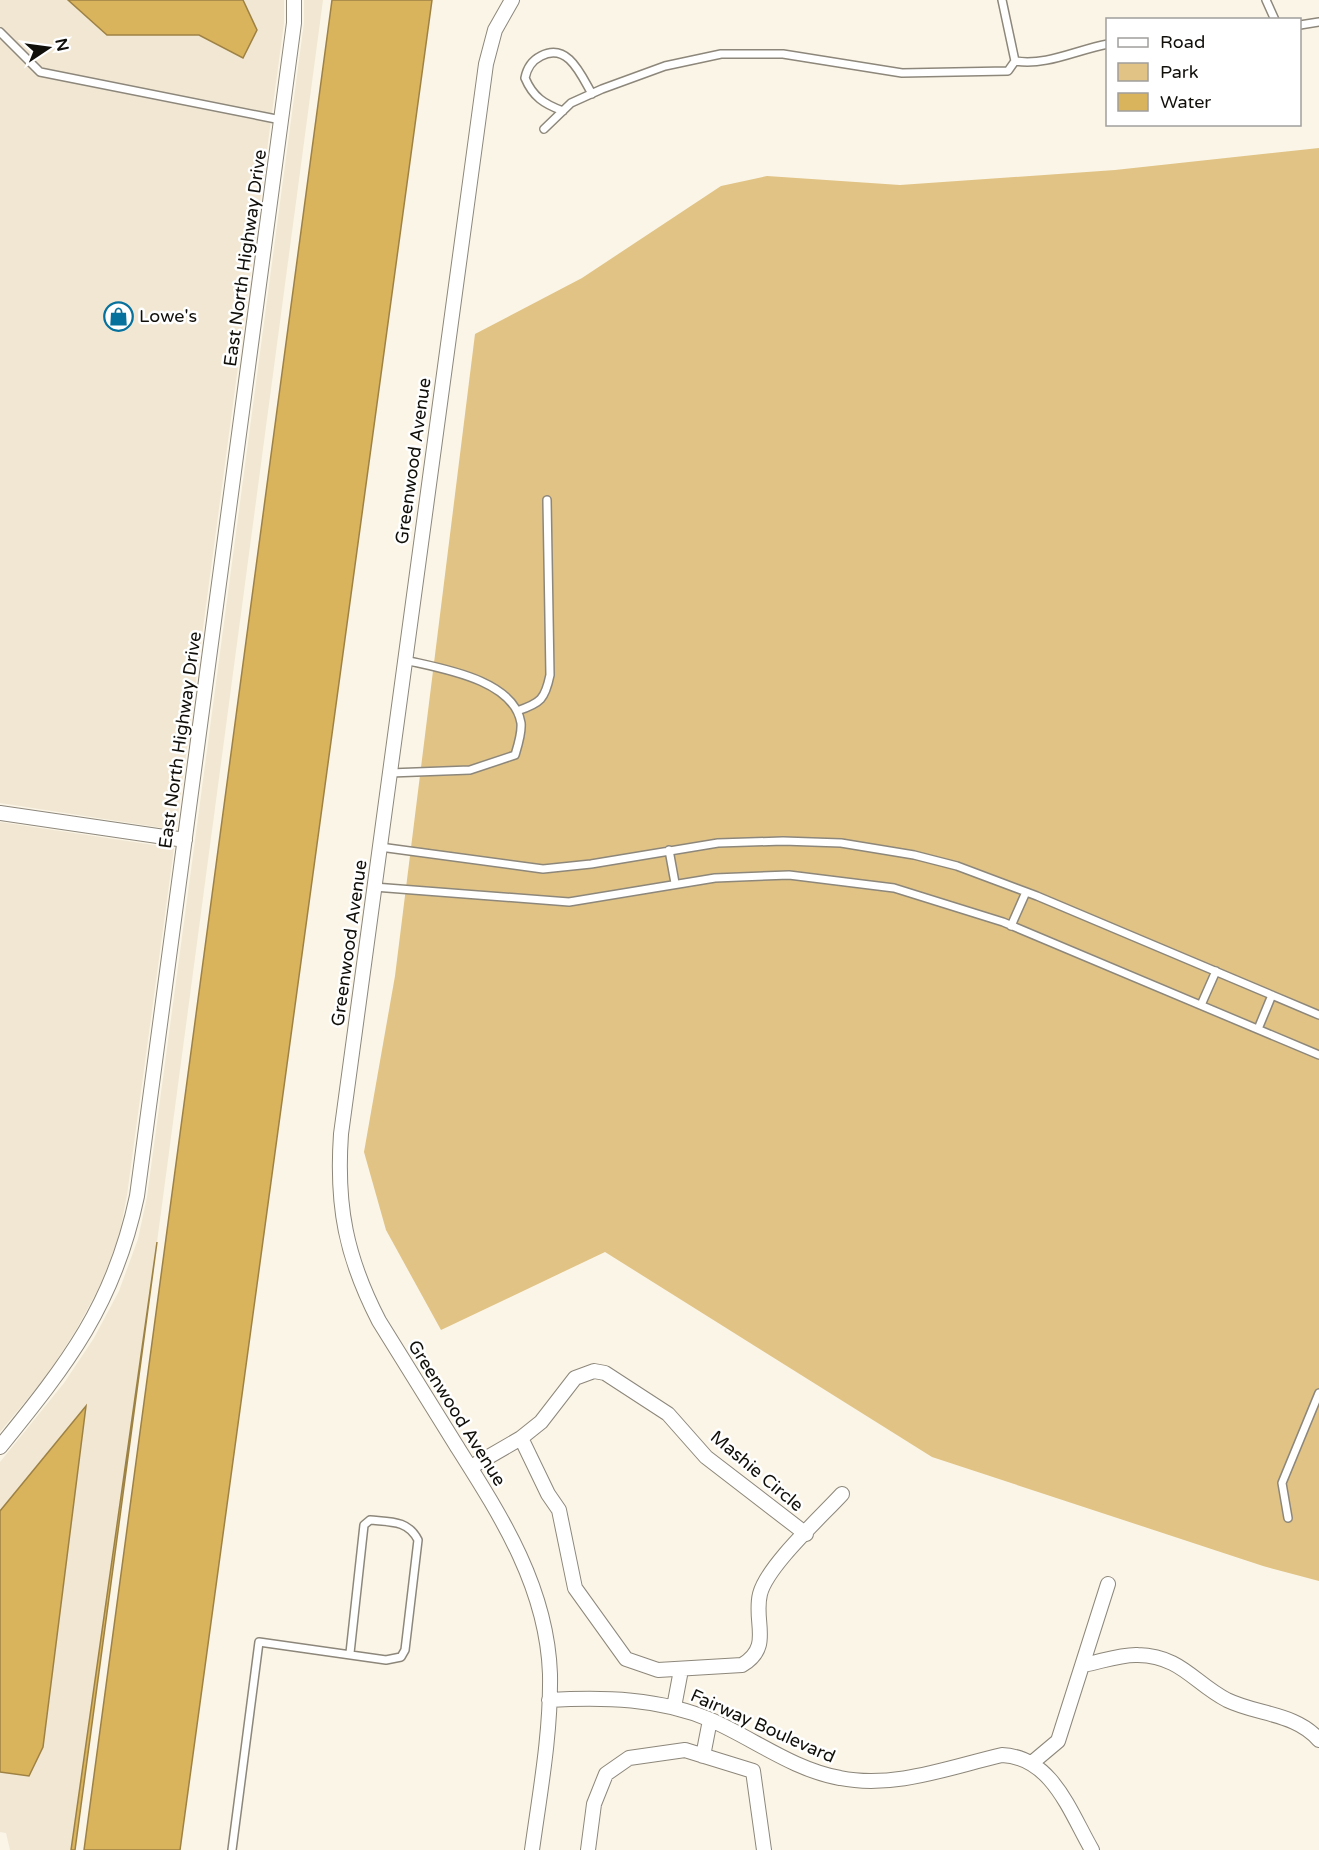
<svg xmlns="http://www.w3.org/2000/svg" width="1319" height="1850" viewBox="0 0 1319 1850" font-family="'Varela Round',sans-serif">
<style>
.built{fill:#f1e7d3}
.green{fill:#e0c385}
.water{fill:#dab35d;stroke:#9e8244;stroke-width:1.5}
.lines{fill:none;stroke-linecap:round;stroke-linejoin:round}
.service-casing{stroke:#8d877b;stroke-width:10}
.minor-casing{stroke:#8d877b;stroke-width:16}
.service{stroke:#fff;stroke-width:7}
.minor{stroke:#fff;stroke-width:14}
.labels{text-anchor:middle;dominant-baseline:central;stroke-width:5;stroke-linejoin:round;paint-order:stroke}
.street-label{font-size:18px;fill:#110f0a;stroke:#fff}
.poi-label{font-size:18px;fill:#110f0a;stroke:#fff;text-anchor:start}
</style>
<rect width="100%" height="100%" fill="#fbf5e7"/>
<path class="built" d="M 0,0 L 68,0 L 107,35 L 199,35 L 243,58 L 257,30 L 243,0 L 284,0 L 284,23 L 176,830 L 0,803 Z
M 304,0 L 323,0 L 157,1242 L 71,1850 L 10,1850 L 6,1833 L 0,1832 L 0,1772 L 29,1776 L 85,1407 L 0,1511 L 0,1462 L 64,1383 L 94,1338 L 119,1291 L 138,1239 L 147,1197 L 196,833 L 304,23 Z
M 0,822 L 174,848 L 127,1195 L 119,1236 L 101,1284 L 76,1330 L 48,1374 L 0,1432 Z"/>
<path class="green" d="M 1319,148 L 1319,1581 L 1263,1566 L 932,1457 L 605,1252 L 441,1330 L 386,1230 L 364,1152 L 395,976 L 475,334 L 582,278 L 721,186 L 767,176 L 900,185 L 1115,170 Z"/>
<path class="water" d="M 68,0 L 243,0 L 257,30 L 243,58 L 199,35 L 107,35 Z
M 332,0 L 432,0 L 180,1850 L 84,1850 Z
M 157,1242 L 75,1850 L 71,1850 Z
M 86,1406 L 43,1747 L 29,1776 L 0,1772 L 0,1511 Z"/>
<g class="lines">
<defs>
<path id="service" d="M 1266,0 L 1275,20
M 1300,25 L 1319,22
M 0,32 L 40,72 L 281,120
M 1015,61 C 1047,66 1076,50 1108,44
M 563,111 C 544,104 533,97 525,78 C 527,68 531,61 541,56 C 568,42 581,75 592,94
M 544,129 L 571,103 L 602,89 L 665,66 L 721,54 L 783,54 L 902,73 L 1008,71 L 1015,61 L 1002,0
M 517,711 C 541,703 545,699 550,675 L 547,500
M 390,773 L 470,770 L 515,755 C 518,745 522,733 521,723 C 514,679 439,668 405,660
M 380,847 L 543,869 L 591,864 L 718,843 L 783,841 L 841,843 L 914,855 L 957,866 L 1037,896 L 1319,1015
M 669,850 L 675,883
M 374,887 L 569,902 L 715,878 L 789,875 L 894,888 L 1003,922 L 1319,1055
M 1011,926 L 1026,892
M 1201,1005 L 1216,971
M 1258,1029 L 1272,995
M 1288,1518 L 1282,1483 L 1319,1393
M 232,1850 L 259,1642 L 386,1660 L 401,1657 L 405,1650 L 418,1540 C 408,1520 390,1522 370,1520 L 364,1525 L 350,1653"/>
<path id="minor" d="M 512,0 L 495,30 L 486,64 L 341,1134 C 336,1206 346,1257 379,1321 C 405,1363 431,1404 456,1445 C 501,1516 547,1587 550,1674 C 551,1733 540,1792 532,1850
M 0,813 L 185,840
M 521,1438 L 548,1494 L 559,1510 L 575,1588 L 626,1659 L 658,1670 L 742,1665 C 773,1647 753,1622 760,1594 C 767,1566 821,1517 842,1494
M 0,1447 C 68,1363 114,1305 137,1196 L 294,23 L 294,0
M 471,1467 L 521,1438 L 541,1422 L 575,1378 L 594,1371 L 605,1373 L 668,1414 L 706,1457 L 806,1534
M 1083,1665 C 1100,1662 1121,1654 1138,1655 C 1181,1656 1194,1683 1227,1700 C 1258,1715 1296,1713 1319,1740
M 549,1700 C 604,1697 660,1698 711,1720 C 754,1739 794,1770 840,1778 C 894,1789 950,1767 1002,1755 C 1052,1757 1070,1812 1092,1850
M 674,1707 L 681,1670
M 703,1756 L 710,1720
M 1033,1762 L 1058,1741 L 1108,1584
M 588,1850 L 594,1804 L 606,1774 L 629,1758 L 685,1750 L 753,1771 L 764,1850"/>
</defs>
<use href="#service" class="service-casing"/>
<use href="#minor" class="minor-casing"/>
<use href="#service" class="service"/>
<use href="#minor" class="minor"/>
</g>
<defs>
<symbol id="shop-ring" viewBox="-11 -11 22 22"><circle r="9.5" fill="#fff" stroke="#07719d" stroke-width="1.5"/><path d="M-5-2.5h2.3a2.7 3.5 0 0 1 5.4 0H5L5.5 6h-11ZM-1.5-2.5h3a1.5 2.3 0 0 0-3 0Z" fill="#07719d"/></symbol>
</defs>
<g fill-rule="evenodd">
<use href="#shop-ring" x="102" y="300" width="33" height="33"/>
</g>
<g class="labels">
<g class="street-label">
<text transform="translate(245 258) rotate(-82)">East North Highway Drive</text>
<text transform="translate(413 461) rotate(-82)">Greenwood Avenue</text>
<text transform="translate(180 740) rotate(-82)">East North Highway Drive</text>
<text transform="translate(349 943) rotate(-82)">Greenwood Avenue</text>
<text transform="translate(457 1413) rotate(58)">Greenwood Avenue</text>
<text transform="translate(757 1471) rotate(40)">Mashie Circle</text>
<text transform="translate(763 1726) rotate(24)">Fairway Boulevard</text>
</g>
<g class="poi-label">
<text x="139" y="316">Lowe's</text>
</g>
</g>
<rect x="1106" y="18" width="195" height="108" fill="#ffffff" stroke="#a09f9d" stroke-width="1.5"/>
<rect x="1118" y="38" width="30" height="9" fill="#ffffff" stroke="#a09f9d" stroke-width="1.5"/>
<text x="1160" y="48" font-size="18" fill="#110f0a">Road</text>
<rect x="1118" y="63" width="30" height="18" fill="#e0c385" stroke="#a09f9d" stroke-width="1.5"/>
<text x="1160" y="78" font-size="18" fill="#110f0a">Park</text>
<rect x="1118" y="93" width="30" height="18" fill="#dab35d" stroke="#a09f9d" stroke-width="1.5"/>
<text x="1160" y="108" font-size="18" fill="#110f0a">Water</text>
<g transform="translate(48 48) rotate(77)" stroke="#ffffff" stroke-width="4.5" paint-order="stroke">
<path d="M0-4.5L10 22L0 15L-10 22Z" fill="#110f0a"/>
<text y="-9" font-size="16" font-weight="bold" text-anchor="middle" fill="#110f0a">N</text>
</g>
</svg>
